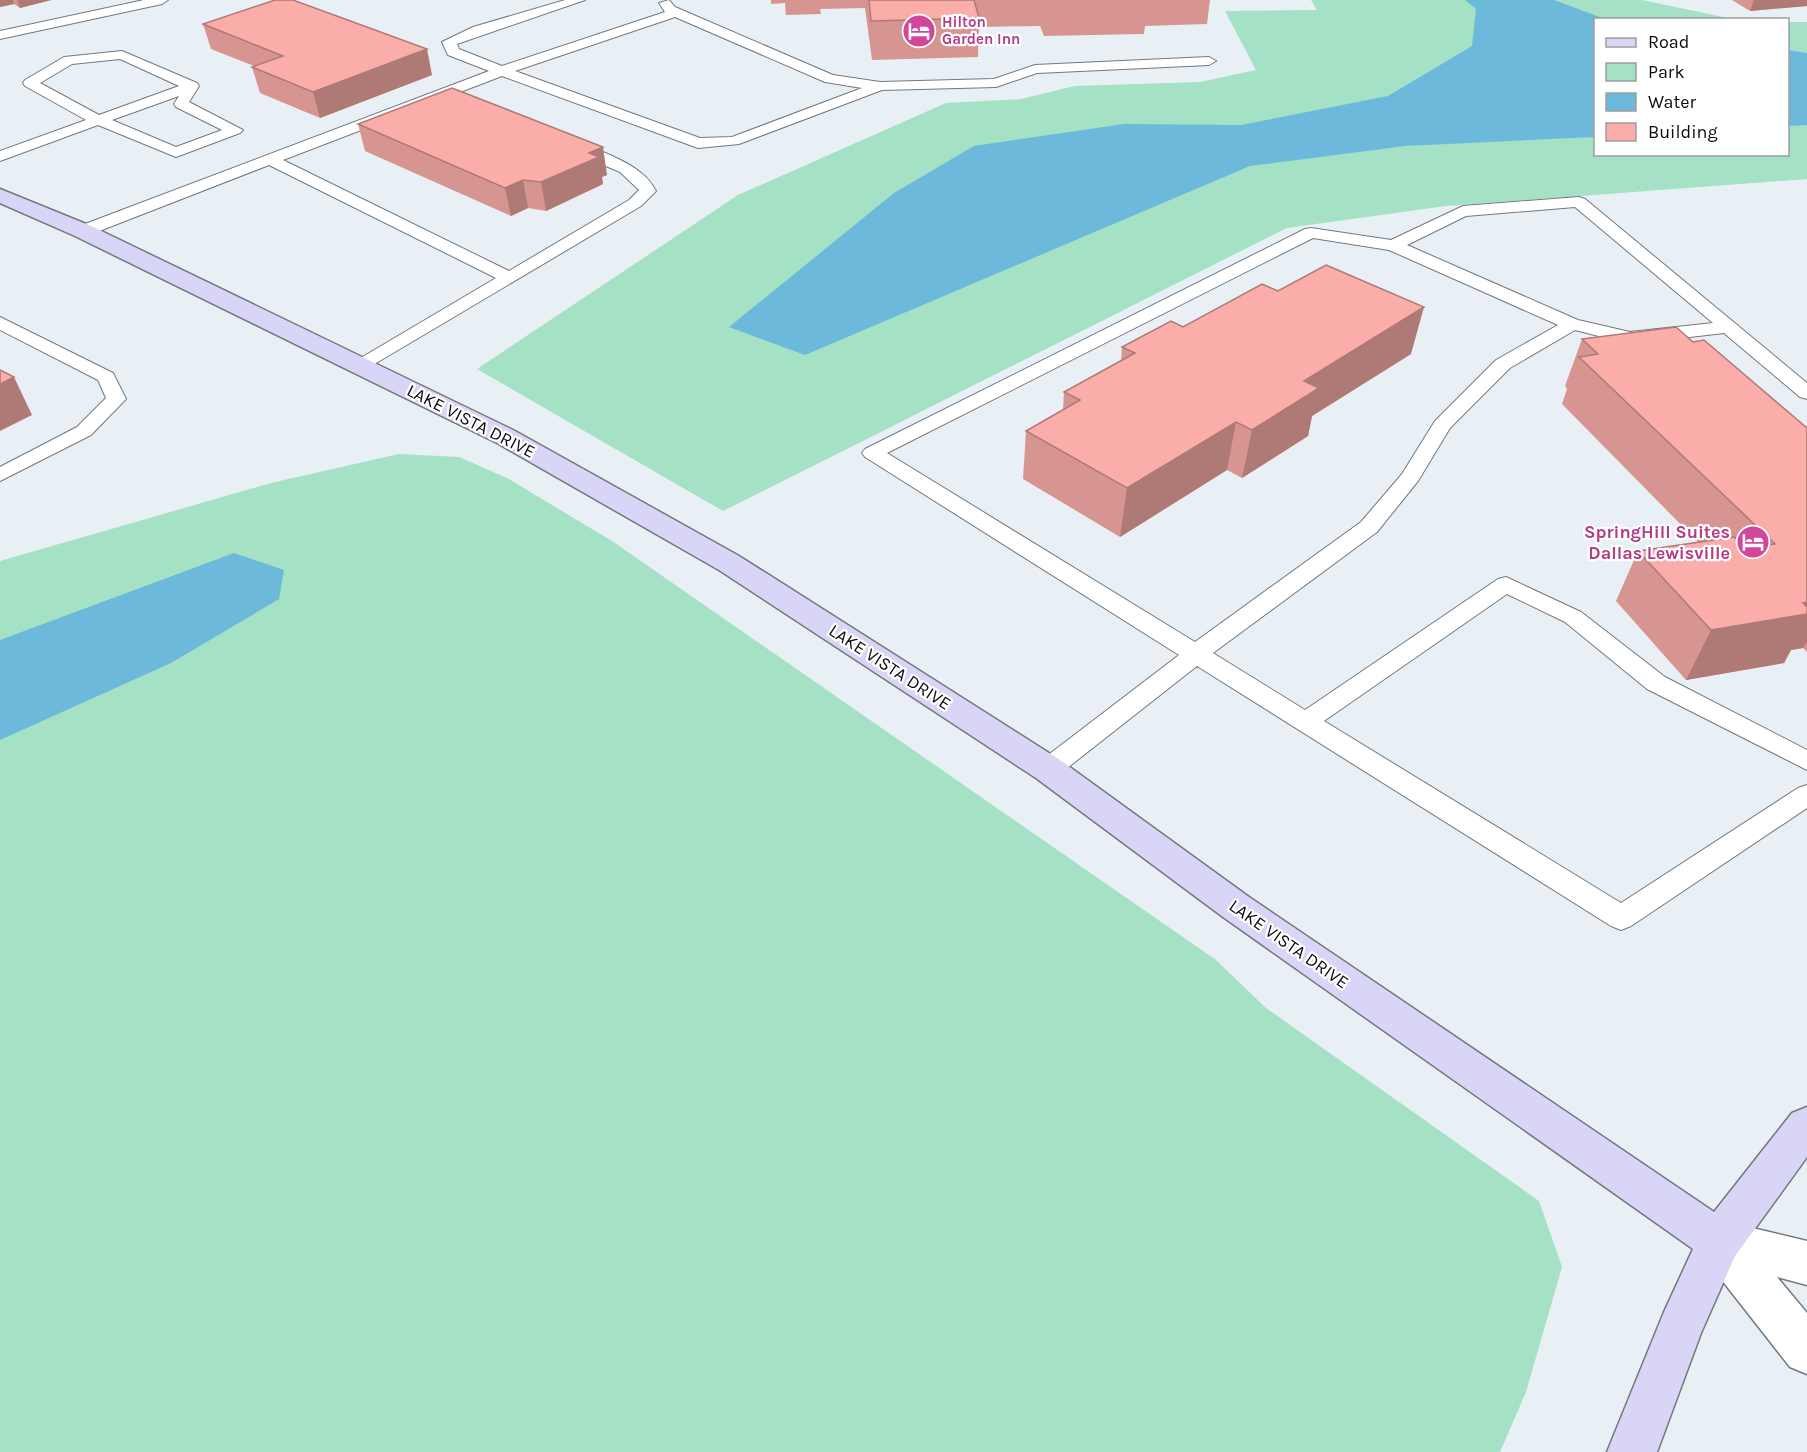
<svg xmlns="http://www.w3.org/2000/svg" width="1807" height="1452" viewBox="0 0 1807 1452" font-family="Karla,sans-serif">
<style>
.green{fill:#a4e1c5}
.water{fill:#6db9dc}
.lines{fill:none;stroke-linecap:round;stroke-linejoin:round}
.lane-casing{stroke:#73787d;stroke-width:2}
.street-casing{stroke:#73787d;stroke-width:3}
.secondary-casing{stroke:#73787d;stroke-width:3}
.lane{fill:#fff;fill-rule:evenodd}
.street{fill:#fff;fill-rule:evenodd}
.secondary{fill:#d9d5f7;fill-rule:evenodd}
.wall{fill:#d79591}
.shaded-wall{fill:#af7976}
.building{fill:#faada9;stroke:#af7976;stroke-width:1.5}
.labels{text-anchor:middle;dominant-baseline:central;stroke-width:4.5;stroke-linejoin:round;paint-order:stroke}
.far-hotel-label{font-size:15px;font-weight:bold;fill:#b23c85;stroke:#fff;text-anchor:start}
.street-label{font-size:18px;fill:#0a0c0e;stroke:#fff}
.hotel-label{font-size:18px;font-weight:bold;fill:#b23c85;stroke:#fff;text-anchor:end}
</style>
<rect width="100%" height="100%" fill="#e9f0f5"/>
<path class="green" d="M 1311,0 L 1642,0 L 1733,19 L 1596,20 L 1596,154 L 1788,154 L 1788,22 L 1807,22 L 1807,179 L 1446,206 L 1287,228 L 723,511 L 477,369 L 738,195 L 946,103 L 1021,99 L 1075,86 L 1200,82 L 1256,70 L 1225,11 L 1317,10 Z
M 399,454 L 459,457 L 507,478 L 612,541 L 1216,960 L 1266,1008 L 1539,1201 L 1562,1267 L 1526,1392 L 1500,1452 L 0,1452 L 0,561 L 271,483 Z"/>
<path class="water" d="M 1465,0 L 1554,0 L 1605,19 L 1596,20 L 1595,137 L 1405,146 L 1250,166 L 805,355 L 729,327 L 894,193 L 974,146 L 1124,124 L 1241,125 L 1388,96 L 1472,46 L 1476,9 Z
M 1788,50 L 1807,53 L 1807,125 L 1788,126 Z
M 234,553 L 284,570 L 279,599 L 171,663 L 0,740 L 0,640 Z"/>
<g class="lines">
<defs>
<path id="lane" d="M 144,0 L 168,0 L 162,4 L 0,39 L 0,31 Z
M 565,0 L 585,0 L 457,44 L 459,49 L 502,66 L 665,12 L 659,3 L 669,0 L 675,7 L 833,75 L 880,82 L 994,79 L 1035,65 L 1209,57 L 1216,61 L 1209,65 L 1037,73 L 996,87 L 882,90 L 739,144 L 698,148 L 502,76 L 283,160 L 509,271 L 629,200 L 639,190 L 620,172 L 568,150 L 565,147 L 568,144 C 582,140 629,162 641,173 C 648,178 652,184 656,191 L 641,206 L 361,372 L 351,366 L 354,362 L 496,278 L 269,165 L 89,235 L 77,235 L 75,231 L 77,227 L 489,71 L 448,55 L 442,42 L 473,27 ZM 675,17 L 825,82 L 862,88 L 732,137 L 700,138 L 515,71 Z
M 122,51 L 197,83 L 199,86 L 189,102 L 243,130 L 240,133 L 176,157 L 98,125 L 0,161 L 0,151 L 86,120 L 25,86 L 23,83 L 25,80 L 64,57 ZM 120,59 L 179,86 L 99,115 L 40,83 L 72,64 ZM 179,96 L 174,104 L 176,107 L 222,130 L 176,147 L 112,120 Z
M 1579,197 L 1585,199 L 1807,383 L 1807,399 L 1800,397 L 1724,333 L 1630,344 L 1575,330 L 1510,368 L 1450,428 L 1418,481 L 1377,532 L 1213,653 L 1305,710 L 1498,579 L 1506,577 L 1581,612 L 1665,677 L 1807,750 L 1807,770 L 1647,689 L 1565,622 L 1507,594 L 1324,721 L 1621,903 L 1798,788 L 1807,785 L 1807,808 L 1631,926 L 1621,930 L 1611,926 L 1197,666 L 1057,776 L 1048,779 L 1039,776 L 1035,769 L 1039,762 L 1179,655 L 865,457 L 862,453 L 865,449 L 1305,229 L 1311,228 L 1391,240 L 1463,206 ZM 1575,207 L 1713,323 L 1630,332 L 1578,320 L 1407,245 L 1466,216 ZM 1313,238 L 1389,250 L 1558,325 L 1496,360 L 1435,421 L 1402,474 L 1361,522 L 1195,642 L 887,453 Z
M 0,317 L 113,373 L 126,399 L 91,435 L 0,481 L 0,467 L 77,427 L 106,398 L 98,380 L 0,330 Z"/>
<path id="street" d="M 1719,1220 L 1807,1241 L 1807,1285 L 1777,1277 L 1807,1313 L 1807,1374 L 1790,1367 L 1703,1256 L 1697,1241 L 1703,1226 Z"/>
<path id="secondary" d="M 0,189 L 91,226 L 515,431 L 739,556 L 1060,760 L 1249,897 L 1714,1212 L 1792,1113 L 1807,1107 L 1807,1157 L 1735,1256 L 1701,1333 L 1657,1452 L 1607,1452 L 1664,1312 L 1693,1249 L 1223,917 L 1036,778 L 719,570 L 497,443 L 75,236 L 0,203 Z"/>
</defs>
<use href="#lane" class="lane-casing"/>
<use href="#street" class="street-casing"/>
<use href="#secondary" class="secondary-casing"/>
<use href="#lane" class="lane"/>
<use href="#street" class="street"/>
<use href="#secondary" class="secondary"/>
</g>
<path class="wall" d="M 0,0 L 51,0 L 20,8 L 14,4 L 0,7 Z
M 771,0 L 1210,0 L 1207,24 L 1145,26 L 1144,34 L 1044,36 L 1040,26 L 979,27 L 978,57 L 872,60 L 865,8 L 820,9 L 821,14 L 786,15 L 785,3 L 771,4 Z
M 1732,0 L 1807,0 L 1807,6 L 1750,11 Z
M 203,24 L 432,75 L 320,118 L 260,93 L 252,67 L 254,66 L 211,49 Z
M 358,124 L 607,175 L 602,177 L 603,184 L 546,211 L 528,208 L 511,216 L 365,151 Z
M 1183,327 L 1411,354 L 1312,416 L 1308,436 L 1242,478 L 1227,470 L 1120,537 L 1023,479 L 1026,431 L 1063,410 L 1064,392 L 1121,361 L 1122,347 Z
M 1582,339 L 1693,342 L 1807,428 L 1807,652 L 1803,648 L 1791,650 L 1784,663 L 1686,680 L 1616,601 L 1638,551 L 1698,542 L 1562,404 L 1567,389 L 1565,386 Z"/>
<path class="shaded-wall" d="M 0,0 L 13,0 L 14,4 L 0,7 Z
M 17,0 L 51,0 L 20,8 Z
M 1754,0 L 1807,0 L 1807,6 L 1750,11 Z
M 427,49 L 432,75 L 320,118 L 313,92 Z
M 603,147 L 607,175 L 602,177 L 603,184 L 546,211 L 541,182 L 589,153 Z
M 523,180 L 528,208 L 511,216 L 505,188 Z
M 1424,307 L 1411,354 L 1312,416 L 1308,436 L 1242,478 L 1252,430 L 1304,381 Z
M 14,377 L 32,415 L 0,431 L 0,384 Z
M 1236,422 L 1227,470 L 1120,537 L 1127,488 Z
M 1807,602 L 1807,642 L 1803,648 L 1791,650 L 1784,663 L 1686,680 L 1711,630 Z"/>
<path class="building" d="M 275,0 L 293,0 L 427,49 L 313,92 L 252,67 L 283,56 L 203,24 Z
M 869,0 L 974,0 L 979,18 L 871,21 Z
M 452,88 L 603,147 L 589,153 L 599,157 L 541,182 L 523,180 L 505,188 L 358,124 Z
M 1326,265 L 1424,307 L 1304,381 L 1319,388 L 1252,430 L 1236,422 L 1127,488 L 1026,431 L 1080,400 L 1064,392 L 1135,353 L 1122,347 L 1171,321 L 1183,327 L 1262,284 L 1278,291 Z
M 1676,327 L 1693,342 L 1704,340 L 1807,428 L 1807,602 L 1803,603 L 1807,607 L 1807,614 L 1711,630 L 1638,551 L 1734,537 L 1746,548 L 1775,544 L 1579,357 L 1598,354 L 1582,339 Z
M 0,370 L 14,377 L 0,384 Z"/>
<defs>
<symbol id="hotel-disc" viewBox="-11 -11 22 22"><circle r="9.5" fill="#d1479c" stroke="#fff"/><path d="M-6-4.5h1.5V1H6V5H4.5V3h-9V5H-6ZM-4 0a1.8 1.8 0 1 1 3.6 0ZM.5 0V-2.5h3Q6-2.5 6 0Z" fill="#fff"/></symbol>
</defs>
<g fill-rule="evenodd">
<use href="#hotel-disc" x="900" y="12" width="38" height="38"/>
<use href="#hotel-disc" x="1734" y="523" width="38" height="38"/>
</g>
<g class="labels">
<g class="far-hotel-label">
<text x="942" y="22">Hilton<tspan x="942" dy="17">Garden Inn</tspan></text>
</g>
<g class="street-label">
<text transform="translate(471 421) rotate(27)">LAKE VISTA DRIVE</text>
<text transform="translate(890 667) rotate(33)">LAKE VISTA DRIVE</text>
<text transform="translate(1289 944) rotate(35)">LAKE VISTA DRIVE</text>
</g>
<g class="hotel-label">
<text x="1730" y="532">SpringHill Suites<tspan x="1730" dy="21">Dallas Lewisville</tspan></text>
</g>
</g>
<rect x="1594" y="18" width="195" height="138" fill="#ffffff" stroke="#9d9e9f" stroke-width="1.5"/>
<rect x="1606" y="38" width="30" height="9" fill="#d9d5f7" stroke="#9d9e9f" stroke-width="1.5"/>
<text x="1648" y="48" font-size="18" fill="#0a0c0e">Road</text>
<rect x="1606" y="63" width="30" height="18" fill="#a4e1c5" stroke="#9d9e9f" stroke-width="1.5"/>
<text x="1648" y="78" font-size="18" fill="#0a0c0e">Park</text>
<rect x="1606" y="93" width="30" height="18" fill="#6db9dc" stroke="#9d9e9f" stroke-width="1.5"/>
<text x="1648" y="108" font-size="18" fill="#0a0c0e">Water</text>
<rect x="1606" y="123" width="30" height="18" fill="#faada9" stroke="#9d9e9f" stroke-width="1.5"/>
<text x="1648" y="138" font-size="18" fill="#0a0c0e">Building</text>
</svg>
